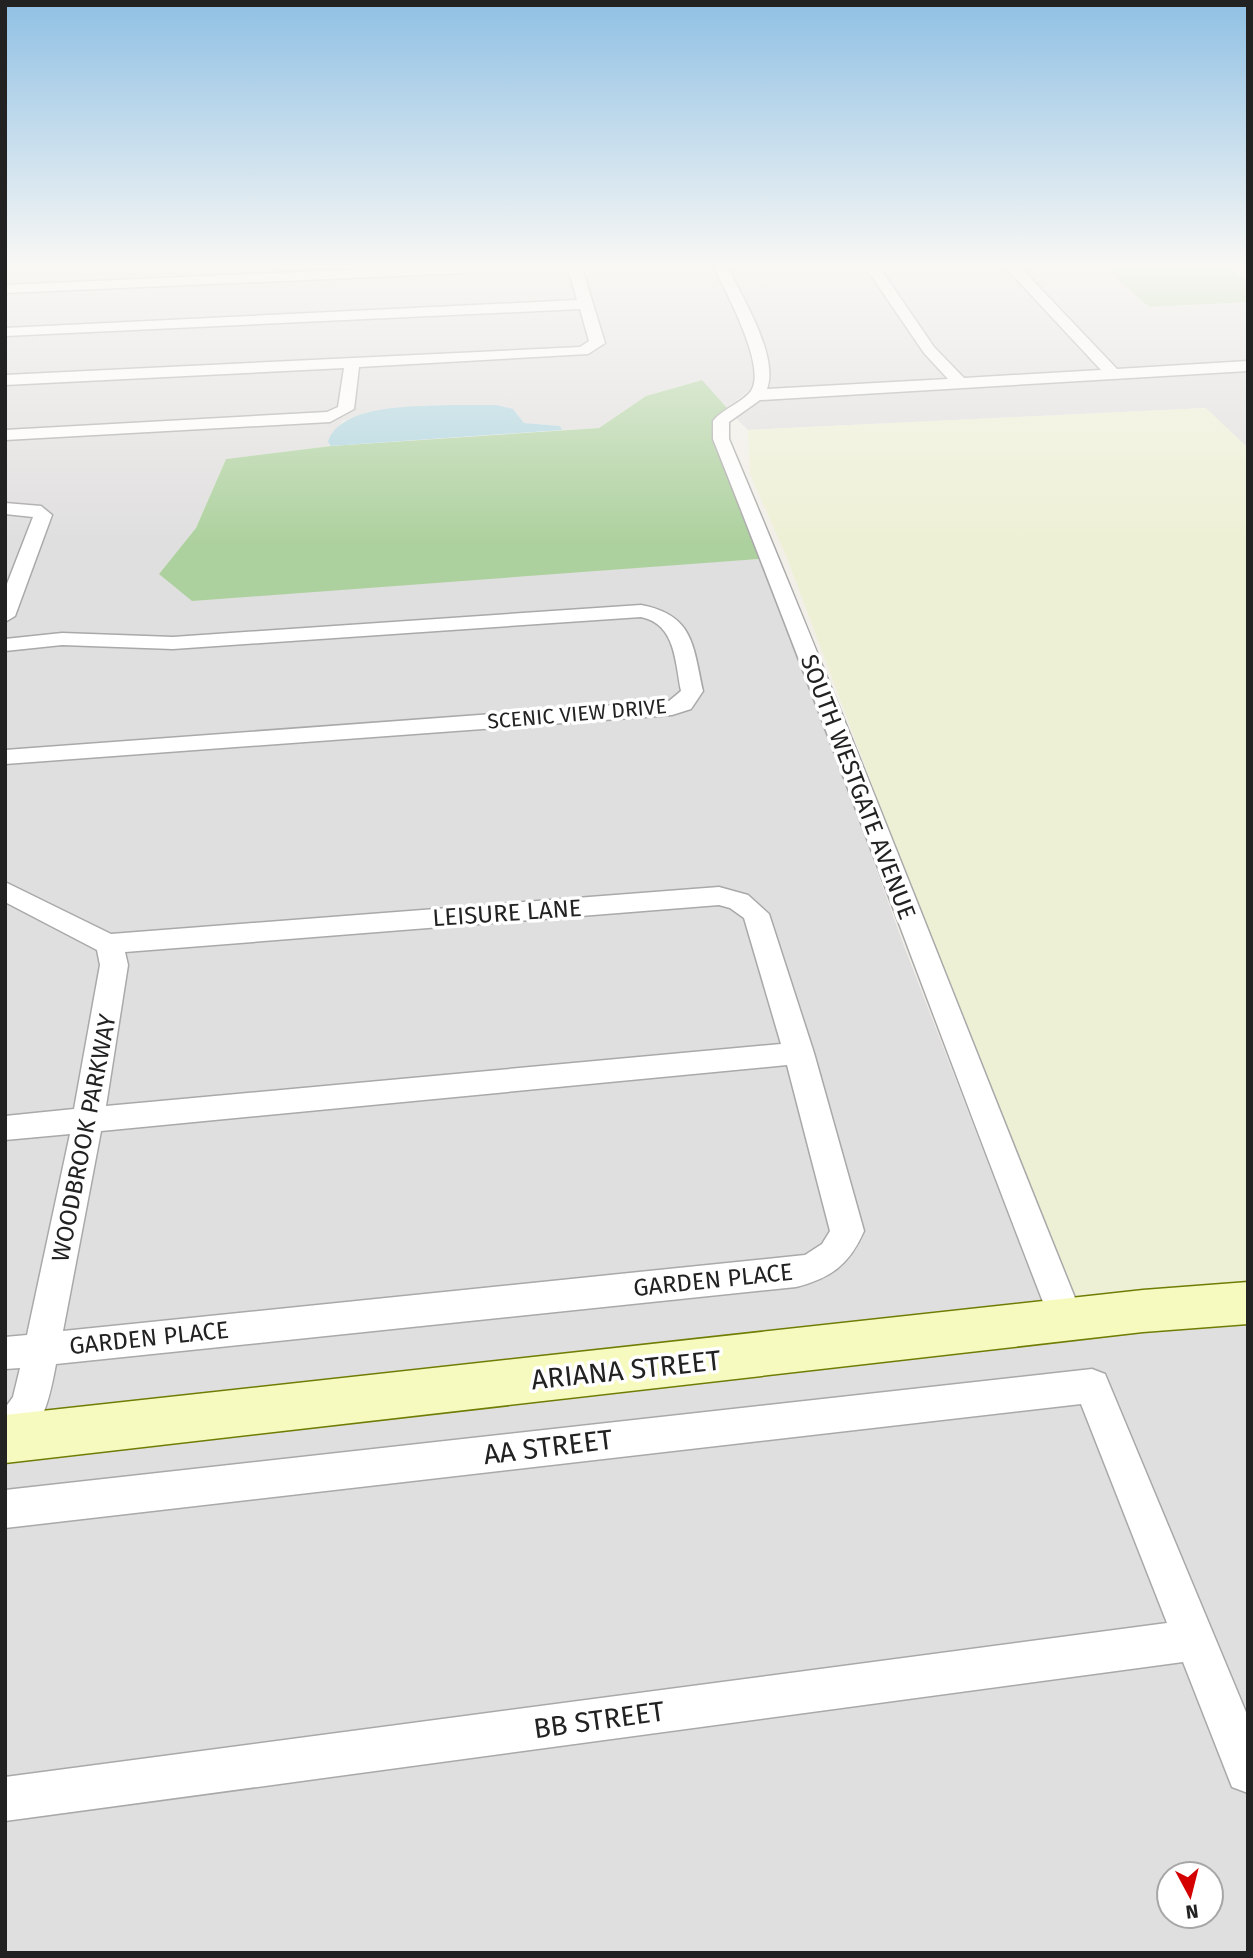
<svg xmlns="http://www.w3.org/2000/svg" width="1253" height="1958" viewBox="0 0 1253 1958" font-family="'Fira Sans',sans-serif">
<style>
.residential{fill:#e0dfdf;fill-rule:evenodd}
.farmland{fill:#eef0d5}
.forest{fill:#add19e}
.water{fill:#aad3df}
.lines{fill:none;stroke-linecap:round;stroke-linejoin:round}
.street-casing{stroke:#a9a9a9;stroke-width:3}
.secondary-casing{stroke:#707d05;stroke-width:3}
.street{fill:#fff;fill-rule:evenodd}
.secondary{fill:#f7fabf;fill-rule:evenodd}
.labels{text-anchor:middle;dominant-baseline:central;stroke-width:7;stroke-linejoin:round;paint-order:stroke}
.far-street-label{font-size:21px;fill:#222;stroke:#fff}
.street-label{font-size:24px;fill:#222;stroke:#fff}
.near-street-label{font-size:28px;fill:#222;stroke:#fff}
</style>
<rect width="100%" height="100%" fill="#f2efe9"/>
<path class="residential" d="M 5,268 L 714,268 L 745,336 L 754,374 L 753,387 L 727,408 L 701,380 L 646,396 L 599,428 L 562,430 L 560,426 L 524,423 L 513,409 L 447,405 L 373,412 L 343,421 L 328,442 L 331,446 L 226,459 L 196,528 L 159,574 L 524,574 L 759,559 L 810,685 L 904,946 L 1043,1305 L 5,1419 Z
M 728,268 L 866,268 L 922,351 L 949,381 L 768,391 L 770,374 Z
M 880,268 L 1006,268 L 1103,371 L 965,380 L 937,350 Z
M 1020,268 L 1105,268 L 1149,307 L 1248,302 L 1248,362 L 1118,370 Z
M 1248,370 L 1248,448 L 1205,408 L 748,430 L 735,417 L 760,399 Z
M 1248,1321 L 1248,1953 L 5,1953 L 5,1459 L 1151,1329 ZM 1169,1874 L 1211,1874 L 1211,1916 L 1169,1916 Z"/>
<path class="farmland" d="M 1206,408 L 1248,448 L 1248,1285 L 1077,1301 L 932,944 L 787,558 L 750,474 L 748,430 Z"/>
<path class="forest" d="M 1105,268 L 1229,268 L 1248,281 L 1248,302 L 1149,307 Z
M 702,380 L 727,408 L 712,421 L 712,439 L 759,559 L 192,601 L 159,574 L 196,528 L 226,459 L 331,446 L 599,428 L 646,396 Z"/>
<path class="water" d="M 447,405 L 496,405 L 513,409 L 524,423 L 560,426 L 562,430 L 331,446 L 328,442 C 340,404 413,407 447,405 Z"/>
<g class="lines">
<defs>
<path id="street" d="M 388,268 L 494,268 L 487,272 L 5,293 L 5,285 Z
M 568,268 L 582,268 L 605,343 L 588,354 L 359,367 L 354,409 L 330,422 L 5,440 L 5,430 L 327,412 L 338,407 L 344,368 L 5,385 L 5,375 L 580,347 L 589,341 L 580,309 L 5,336 L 5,328 L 577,300 Z
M 714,268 L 728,268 C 743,298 779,357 767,389 L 948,379 L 924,353 L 866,268 L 880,268 L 934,347 L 964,378 L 1101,370 L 1006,268 L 1021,268 L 1117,369 L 1248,361 L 1248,371 L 760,400 L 729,422 L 729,439 C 852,731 965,1027 1084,1320 L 1079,1331 L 1067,1335 L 1055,1331 L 1050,1320 C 936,1027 829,731 713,439 L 713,421 C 723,408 741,404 751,391 C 767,367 726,292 714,268 Z
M 5,503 L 41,506 L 52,515 L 15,616 L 5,622 L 5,589 L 33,517 L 5,514 Z
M 641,605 C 694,615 693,646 703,691 L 691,709 L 672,715 L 5,764 L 5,750 L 669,701 L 681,691 C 675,662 676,624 641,617 L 173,649 L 62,645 L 5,651 L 5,639 L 62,633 L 173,637 Z
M 5,882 L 111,934 L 719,887 L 748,895 L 769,914 L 814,1053 L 864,1231 C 849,1265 831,1278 796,1287 L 56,1364 C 50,1397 41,1442 5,1456 L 5,1408 L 13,1397 L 20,1368 L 5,1369 L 5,1337 L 27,1335 L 70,1134 L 5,1140 L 5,1116 L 74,1109 L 100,965 L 97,950 L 5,902 ZM 719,905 L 730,908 L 744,918 L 781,1044 L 106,1106 L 128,965 L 125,952 ZM 787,1065 L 830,1231 L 822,1244 L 805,1255 L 63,1331 L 101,1131 Z
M 1092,1369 L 1105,1374 L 1110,1386 L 1248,1717 L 1248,1793 L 1232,1787 L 1183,1662 L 5,1821 L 5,1777 L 1167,1623 L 1081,1404 L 5,1528 L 5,1490 Z"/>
<path id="secondary" d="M 1248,1282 L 1248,1324 L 1143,1332 L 5,1463 L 5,1415 L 1143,1290 Z"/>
</defs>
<use href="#street" class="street-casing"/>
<use href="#secondary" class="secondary-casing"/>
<use href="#street" class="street"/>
<use href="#secondary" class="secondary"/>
</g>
<linearGradient id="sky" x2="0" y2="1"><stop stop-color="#8fc0e4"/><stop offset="0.49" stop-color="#f9f8f5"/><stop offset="1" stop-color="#f9f8f5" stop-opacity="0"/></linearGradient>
<rect width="1253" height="542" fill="url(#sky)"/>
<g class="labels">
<g class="far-street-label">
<text transform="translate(577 714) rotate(-5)">SCENIC VIEW DRIVE</text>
</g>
<g class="street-label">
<text transform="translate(858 787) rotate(69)">SOUTH WESTGATE AVENUE</text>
<text transform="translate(507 913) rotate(-4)">LEISURE LANE</text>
<text transform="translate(84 1138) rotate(-79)">WOODBROOK PARKWAY</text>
<text transform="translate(713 1280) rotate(-6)">GARDEN PLACE</text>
<text transform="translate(149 1338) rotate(-6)">GARDEN PLACE</text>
</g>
<g class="near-street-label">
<text transform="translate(626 1370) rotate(-6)">ARIANA STREET</text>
<text transform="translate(548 1447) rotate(-7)">AA STREET</text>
<text transform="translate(599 1720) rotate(-8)">BB STREET</text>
</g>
</g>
<rect width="1253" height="1958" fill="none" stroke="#222222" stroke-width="14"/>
<g transform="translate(1190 1895) rotate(173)"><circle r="33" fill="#ffffff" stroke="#a7a7a7" stroke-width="2"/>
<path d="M0-5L12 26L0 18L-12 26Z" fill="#d40000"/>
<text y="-10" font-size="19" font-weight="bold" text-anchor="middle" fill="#222222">N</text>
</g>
</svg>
